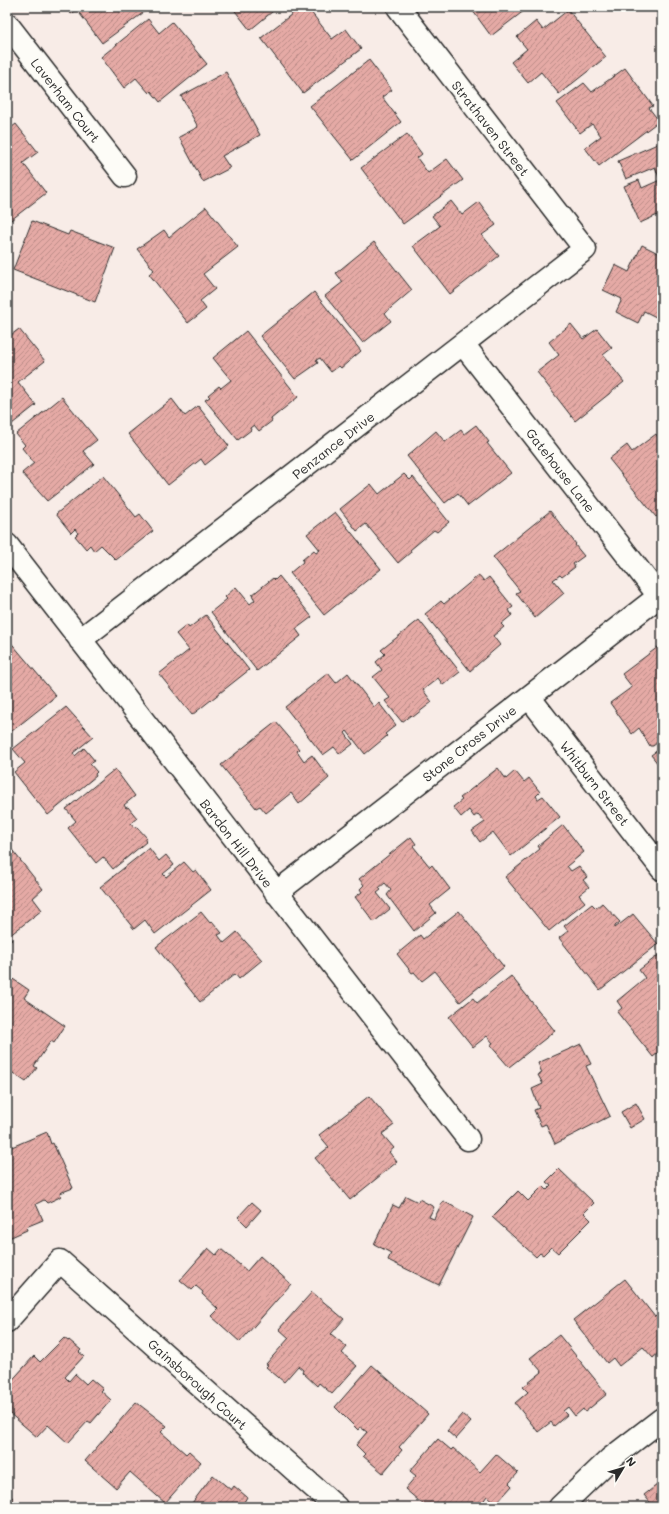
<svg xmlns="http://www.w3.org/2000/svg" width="669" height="1514" viewBox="0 0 669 1514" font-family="Mali,sans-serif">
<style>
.building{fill:url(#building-hatch);stroke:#2b2b2b}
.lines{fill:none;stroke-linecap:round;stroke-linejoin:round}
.minor-casing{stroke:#2b2b2b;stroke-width:25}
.minor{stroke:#fdfcf7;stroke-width:22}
.labels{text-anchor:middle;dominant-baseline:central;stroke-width:3;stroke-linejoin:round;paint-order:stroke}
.street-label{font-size:13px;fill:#2b2b2b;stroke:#fdfcf7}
</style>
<defs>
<pattern id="building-hatch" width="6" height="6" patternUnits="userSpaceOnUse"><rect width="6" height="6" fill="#e5aaa5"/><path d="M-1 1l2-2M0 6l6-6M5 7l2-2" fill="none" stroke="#ba8b87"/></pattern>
</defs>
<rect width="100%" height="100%" fill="#f8ece7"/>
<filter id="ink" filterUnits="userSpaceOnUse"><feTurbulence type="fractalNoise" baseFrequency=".025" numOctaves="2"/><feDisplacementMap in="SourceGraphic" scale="8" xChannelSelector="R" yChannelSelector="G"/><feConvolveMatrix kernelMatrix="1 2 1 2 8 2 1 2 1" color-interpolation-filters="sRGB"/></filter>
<g filter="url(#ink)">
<path class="building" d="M 66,7 L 151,7 L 102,43 L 77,10 L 71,14 Z
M 232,7 L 278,7 L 250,30 Z
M 301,7 L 307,7 L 332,39 L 346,29 L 361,49 L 303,93 L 261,38 Z
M 470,7 L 529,7 L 491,36 Z
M 568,10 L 606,57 L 559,94 L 541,72 L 528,83 L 511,62 L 527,49 L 517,37 L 536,21 L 543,30 Z
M 148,19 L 159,33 L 172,22 L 207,64 L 160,102 L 151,91 L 149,93 L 136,78 L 124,88 L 101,57 Z
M 369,60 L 392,90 L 382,97 L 401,122 L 353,160 L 310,106 Z
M 625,68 L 653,106 L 649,108 L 659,121 L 599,166 L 585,148 L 601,136 L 592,124 L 580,133 L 557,103 L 584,83 L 592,92 Z
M 226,72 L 260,135 L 222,156 L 230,168 L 203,182 L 179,137 L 198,127 L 181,96 Z
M 16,124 L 38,152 L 23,163 L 46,193 L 7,223 L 7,131 Z
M 407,134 L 422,154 L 417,158 L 428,173 L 447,159 L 463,180 L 403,224 L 361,168 Z
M 662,142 L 662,213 L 640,223 L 624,186 L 639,180 L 642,188 L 660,180 L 655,167 L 626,179 L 618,161 Z
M 451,201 L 462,215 L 479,202 L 496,225 L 482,235 L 499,256 L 450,294 L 413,246 L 440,226 L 432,216 Z
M 206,207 L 238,247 L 203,274 L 215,289 L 200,301 L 206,309 L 188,323 L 149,274 L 154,270 L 137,249 L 164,230 L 169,237 Z
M 32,221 L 68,235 L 70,231 L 115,248 L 95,302 L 13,270 Z
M 374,242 L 412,290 L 385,313 L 391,321 L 363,343 L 325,296 L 343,282 L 336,273 Z
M 642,245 L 662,255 L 662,320 L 644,311 L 638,323 L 616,312 L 622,299 L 603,290 L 615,265 L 629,272 Z
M 314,292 L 361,351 L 341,368 L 339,366 L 331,372 L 320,358 L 316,360 L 318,363 L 295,379 L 260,336 Z
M 571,324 L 583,339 L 597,329 L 612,348 L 603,355 L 624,382 L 575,421 L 537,372 L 559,355 L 549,342 Z
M 19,329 L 45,361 L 18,382 L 36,405 L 7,428 L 7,338 Z
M 246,331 L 298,397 L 271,419 L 272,421 L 259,431 L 254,425 L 250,428 L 251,430 L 238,440 L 205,400 L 210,397 L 208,395 L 219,386 L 221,388 L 231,380 L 213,358 Z
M 62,397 L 97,440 L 83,451 L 94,464 L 47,501 L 22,473 L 34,463 L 22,448 L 25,445 L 16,434 Z
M 172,399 L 185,416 L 198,406 L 229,446 L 205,465 L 201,459 L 168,485 L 128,434 Z
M 476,425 L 489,442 L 487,443 L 511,473 L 468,506 L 458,493 L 445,503 L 407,456 L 436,431 L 445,442 L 461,430 L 464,434 Z
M 656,434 L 660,440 L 662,439 L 662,512 L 656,517 L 609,459 L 627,445 L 632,452 Z
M 404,474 L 410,480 L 413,477 L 449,522 L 437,532 L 434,530 L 410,550 L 411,552 L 398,563 L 366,524 L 357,531 L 340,509 L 371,484 L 379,494 Z
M 103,476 L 136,517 L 140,514 L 153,531 L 116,560 L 101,545 L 94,551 L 90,545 L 86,549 L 75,536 L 78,533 L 75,529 L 71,533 L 56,514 Z
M 550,511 L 576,544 L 575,545 L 584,556 L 573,564 L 575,567 L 562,577 L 560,575 L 553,580 L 564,593 L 535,618 L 516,593 L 520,591 L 493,557 Z
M 335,512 L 381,569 L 324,615 L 290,573 L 303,562 L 302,560 L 314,550 L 316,553 L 320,550 L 307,534 Z
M 479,575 L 484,581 L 489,577 L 513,607 L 509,610 L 512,615 L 501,624 L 504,627 L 493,636 L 500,645 L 470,671 L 425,614 L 441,601 L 444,604 Z
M 279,576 L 312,617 L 296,629 L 301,636 L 257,671 L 211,612 L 227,599 L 225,597 L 236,587 L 250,604 L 255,600 L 252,595 L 273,578 L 275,580 Z
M 206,615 L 249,670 L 192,715 L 159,674 L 189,650 L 176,634 L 187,625 L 189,628 Z
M 419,620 L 460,672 L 443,685 L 438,678 L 423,690 L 432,702 L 413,717 L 411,715 L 402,722 L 385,701 L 390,698 L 373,677 L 382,670 L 376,662 L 385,654 L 381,650 Z
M 8,639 L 56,696 L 7,735 L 7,640 Z
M 662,644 L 662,739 L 653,746 L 650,746 L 639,728 L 632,734 L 610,703 L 632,687 L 622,674 Z
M 328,673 L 336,683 L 348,673 L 374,707 L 379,703 L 396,725 L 385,734 L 387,736 L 365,754 L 347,731 L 345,733 L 353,744 L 340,754 L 334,747 L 323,755 L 285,707 Z
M 66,707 L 93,737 L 73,753 L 75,756 L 84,748 L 95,761 L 90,764 L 97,772 L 95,774 L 96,776 L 48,815 L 14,772 L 25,763 L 13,749 Z
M 276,722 L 299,749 L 297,751 L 304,761 L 312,755 L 329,778 L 299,804 L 291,793 L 266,813 L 260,806 L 256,808 L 221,765 Z
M 662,747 L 662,769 L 651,755 Z
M 498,768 L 506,779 L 515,771 L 524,782 L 529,778 L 540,792 L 536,796 L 538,799 L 543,796 L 560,817 L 511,856 L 493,832 L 480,842 L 472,831 L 485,822 L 478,814 L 474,817 L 469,810 L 461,817 L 453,807 L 462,800 L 460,798 Z
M 115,769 L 135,796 L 124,805 L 126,808 L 128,807 L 137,818 L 131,823 L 135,828 L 137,827 L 147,838 L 145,841 L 146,842 L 113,869 L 103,857 L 96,863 L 68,828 L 76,821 L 66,809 Z
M 563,825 L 584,852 L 567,866 L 571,871 L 579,866 L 587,877 L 583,880 L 589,887 L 579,895 L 585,902 L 549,931 L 505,877 L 540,849 L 538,846 Z
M 411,837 L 416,844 L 413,846 L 430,867 L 432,865 L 450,889 L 430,905 L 436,913 L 414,931 L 387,895 L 391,890 L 385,883 L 379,888 L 381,890 L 377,893 L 390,909 L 374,922 L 355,897 L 362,892 L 360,889 L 364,885 L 359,879 Z
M 9,846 L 43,889 L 33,898 L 42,910 L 9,936 L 12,940 L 7,944 L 7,847 Z
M 149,848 L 159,861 L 166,855 L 174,865 L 163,874 L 166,877 L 184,862 L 193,872 L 196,870 L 211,890 L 155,934 L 145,920 L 134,929 L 100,887 Z
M 602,903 L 620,922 L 615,926 L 615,928 L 633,914 L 658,944 L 600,990 L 559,938 L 568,931 L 564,926 L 592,904 L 596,908 Z
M 459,911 L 504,967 L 460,1002 L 435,971 L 422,981 L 414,972 L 412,973 L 397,954 L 420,935 L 423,939 Z
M 201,912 L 210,923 L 212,921 L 222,933 L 218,935 L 224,943 L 237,932 L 262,960 L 239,979 L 235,974 L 200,1002 L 156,947 Z
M 660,954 L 662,956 L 662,1050 L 653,1057 L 617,1012 L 622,1008 L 617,1001 L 645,978 L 639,970 Z
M 7,975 L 29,990 L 24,998 L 65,1026 L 54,1043 L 51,1041 L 34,1066 L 37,1068 L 26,1082 L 7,1069 Z
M 511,976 L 555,1031 L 509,1067 L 490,1045 L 493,1043 L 487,1036 L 473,1047 L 449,1017 L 473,998 L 477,1003 Z
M 581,1044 L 591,1064 L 586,1066 L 610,1116 L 555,1144 L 546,1124 L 541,1126 L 534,1110 L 539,1108 L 532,1089 L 543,1084 L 538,1075 L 542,1073 L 538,1063 Z
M 369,1096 L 394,1125 L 382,1134 L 394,1148 L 389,1152 L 397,1162 L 350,1200 L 315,1158 L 329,1147 L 319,1135 Z
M 636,1103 L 645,1119 L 630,1128 L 621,1112 Z
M 47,1132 L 51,1144 L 53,1143 L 73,1188 L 60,1193 L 61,1196 L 58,1198 L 47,1203 L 44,1200 L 36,1204 L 43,1220 L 26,1227 L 27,1230 L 9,1238 L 7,1234 L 7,1149 Z
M 559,1169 L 594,1203 L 584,1213 L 591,1220 L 558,1253 L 551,1247 L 543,1255 L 540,1253 L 536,1257 L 492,1217 L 518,1191 L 528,1201 L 543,1186 L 547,1190 L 551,1186 L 546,1182 Z
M 406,1196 L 418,1202 L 419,1199 L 434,1207 L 429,1217 L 434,1219 L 443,1201 L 473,1217 L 439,1285 L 388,1260 L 391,1253 L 374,1244 L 393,1205 L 399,1208 Z
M 252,1202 L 261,1210 L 247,1226 L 238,1217 Z
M 208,1248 L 216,1255 L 221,1249 L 247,1271 L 260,1256 L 291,1284 L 240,1342 L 211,1316 L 218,1309 L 202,1294 L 203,1292 L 196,1286 L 192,1290 L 180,1280 Z
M 625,1279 L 655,1317 L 662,1311 L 662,1350 L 653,1358 L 643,1347 L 619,1366 L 613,1358 L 607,1363 L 573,1320 Z
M 312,1292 L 344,1319 L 331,1334 L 347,1347 L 342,1353 L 357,1366 L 332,1394 L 319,1383 L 317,1386 L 302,1372 L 303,1370 L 298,1366 L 284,1382 L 266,1367 L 268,1365 L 266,1364 L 289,1338 L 279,1329 Z
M 559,1335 L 607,1394 L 585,1412 L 583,1409 L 575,1416 L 568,1407 L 563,1411 L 567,1415 L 554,1426 L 551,1422 L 538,1432 L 515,1403 L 528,1392 L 523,1387 L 542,1372 L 530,1358 Z
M 64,1338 L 68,1341 L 69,1340 L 81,1350 L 79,1352 L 84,1356 L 65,1377 L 69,1381 L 75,1374 L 86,1384 L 91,1379 L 103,1389 L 101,1391 L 111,1400 L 91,1423 L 88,1421 L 68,1443 L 48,1425 L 37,1437 L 8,1412 L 11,1409 L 7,1405 L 7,1386 L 34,1356 L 40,1362 Z
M 372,1365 L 428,1414 L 399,1447 L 402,1450 L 383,1473 L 363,1456 L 365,1454 L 356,1445 L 367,1432 L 360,1427 L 358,1430 L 335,1407 Z
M 136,1402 L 167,1426 L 161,1432 L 186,1454 L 189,1451 L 201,1462 L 165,1503 L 130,1472 L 116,1488 L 85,1461 Z
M 462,1414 L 471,1422 L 456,1439 L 447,1431 Z
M 438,1439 L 451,1450 L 453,1448 L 480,1472 L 496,1454 L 518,1473 L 509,1483 L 512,1486 L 496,1504 L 487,1496 L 479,1507 L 430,1507 L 427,1504 L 425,1506 L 405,1489 L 416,1476 L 410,1471 Z
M 213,1475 L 231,1490 L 234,1486 L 247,1497 L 244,1502 L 251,1507 L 189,1507 Z
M 662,1481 L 662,1507 L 654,1507 L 644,1495 Z
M 7,1493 L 14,1499 L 7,1507 Z"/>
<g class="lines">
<defs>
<path id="minor" d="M 7,24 L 125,176
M 463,344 L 659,596
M 7,545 L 468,1139
M 80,640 L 585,249 L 398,7
M 529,697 L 662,869
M 276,893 L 662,594
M 7,1321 L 60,1261 L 336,1507
M 560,1507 L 610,1459 L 662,1419"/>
</defs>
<use href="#minor" class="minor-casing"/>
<use href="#minor" class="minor"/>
</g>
</g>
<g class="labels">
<g class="street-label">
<text transform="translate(66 100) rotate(52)">Laverham Court</text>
<text transform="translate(491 128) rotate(52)">Strathaven Street</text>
<text transform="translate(333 445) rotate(-38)">Penzance Drive</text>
<text transform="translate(561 470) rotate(52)">Gatehouse Lane</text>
<text transform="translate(469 743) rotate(-38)">Stone Cross Drive</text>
<text transform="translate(595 783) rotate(52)">Whitburn Street</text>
<text transform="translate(237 843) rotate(52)">Bardon Hill Drive</text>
<text transform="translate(198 1384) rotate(42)">Gainsborough Court</text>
</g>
</g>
<rect width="669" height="1514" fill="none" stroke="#fdfcf7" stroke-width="24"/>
<rect x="12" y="12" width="645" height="1490" fill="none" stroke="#2b2b2b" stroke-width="1.5" filter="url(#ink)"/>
<g transform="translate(623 1468) rotate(52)" stroke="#fdfcf7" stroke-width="3" paint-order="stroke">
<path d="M0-3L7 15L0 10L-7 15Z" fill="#2b2b2b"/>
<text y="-6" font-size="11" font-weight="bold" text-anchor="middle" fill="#2b2b2b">N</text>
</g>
</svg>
